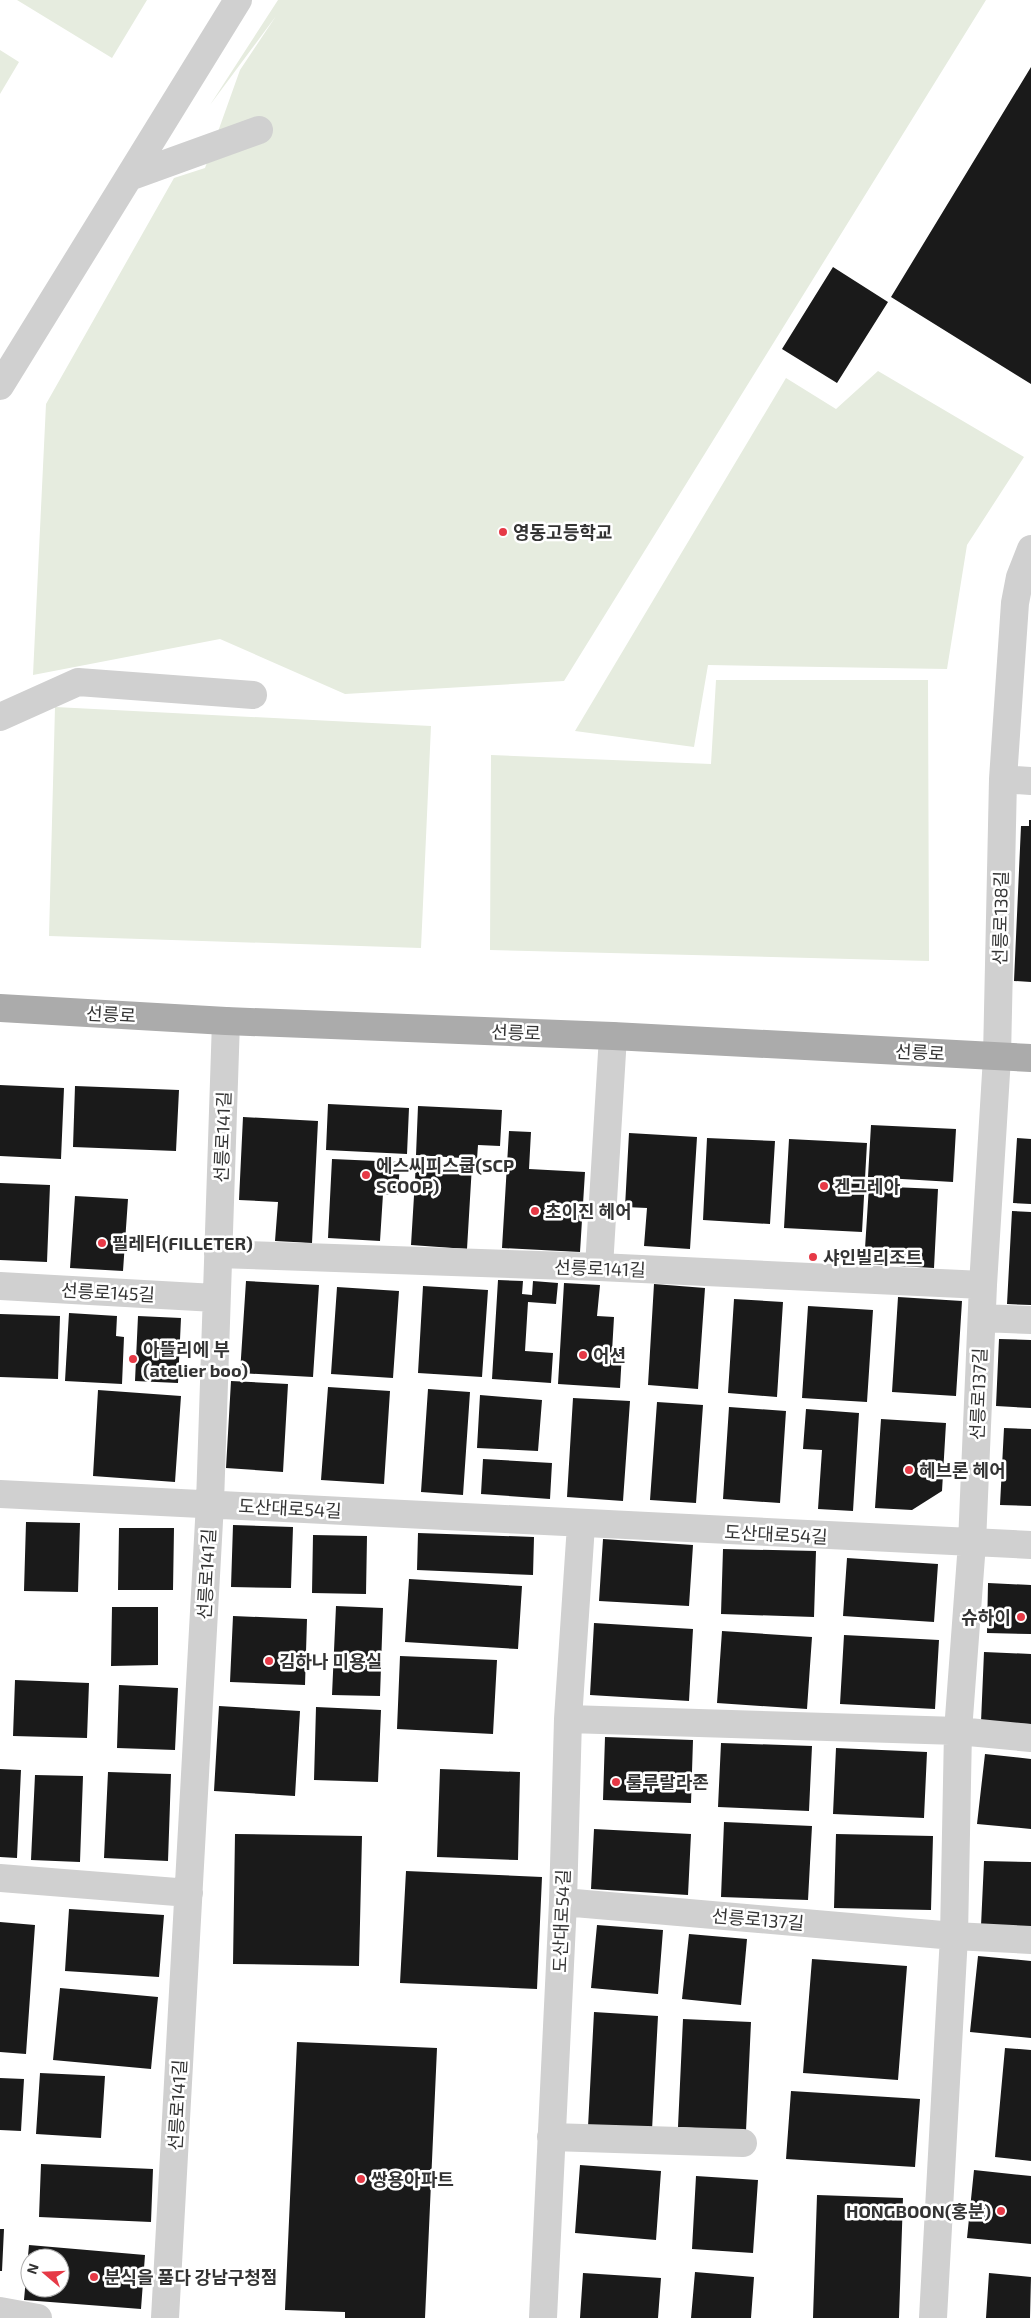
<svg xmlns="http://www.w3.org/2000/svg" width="1031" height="2318" viewBox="0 0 1031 2318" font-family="'Exo 2','Noto Sans KR',sans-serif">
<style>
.green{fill:#e6ecdf}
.building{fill:#1a1a1a;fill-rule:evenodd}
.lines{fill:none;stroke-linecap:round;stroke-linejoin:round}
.minor{stroke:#d0d0d0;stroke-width:28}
.major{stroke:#ababab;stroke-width:28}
.poi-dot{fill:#e63946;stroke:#fff;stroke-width:2}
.labels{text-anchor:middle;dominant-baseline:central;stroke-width:5;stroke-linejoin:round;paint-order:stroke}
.poi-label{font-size:18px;font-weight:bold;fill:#333;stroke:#fff;text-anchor:start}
.street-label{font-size:18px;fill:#333;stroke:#fff}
</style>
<rect width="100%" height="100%" fill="#fff"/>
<path class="green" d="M 17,0 L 147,0 L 112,58 Z
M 278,0 L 986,0 L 564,681 L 345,694 L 220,639 L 33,675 L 46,404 L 174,178 L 205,168 L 240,70 L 276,16 L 210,105 Z
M 0,50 L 19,62 L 0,94 Z
M 878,371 L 1024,457 L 967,545 L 947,669 L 708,665 L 694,747 L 575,731 L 786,378 L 836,409 Z
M 716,680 L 928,680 L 929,961 L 490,950 L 491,755 L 711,764 Z
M 55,707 L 431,726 L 421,948 L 49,936 Z"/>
<path class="building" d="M 1031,67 L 1031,384 L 891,297 Z
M 833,267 L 888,302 L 837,383 L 782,349 Z
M 1029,820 L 1031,820 L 1031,982 L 1014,981 L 1021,826 L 1029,826 Z
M 0,1085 L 64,1088 L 61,1159 L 0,1156 Z
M 75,1086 L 179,1090 L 176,1151 L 73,1147 Z
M 328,1104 L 409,1108 L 407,1154 L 326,1150 Z
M 418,1106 L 502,1110 L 500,1146 L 478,1145 L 477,1159 L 416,1155 Z
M 243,1117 L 318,1121 L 312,1243 L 275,1241 L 278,1202 L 239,1200 Z
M 871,1125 L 956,1129 L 953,1182 L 868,1177 Z
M 509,1131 L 531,1132 L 529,1169 L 585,1172 L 580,1252 L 502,1248 Z
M 629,1133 L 697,1137 L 690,1249 L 644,1246 L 647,1208 L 625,1207 Z
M 707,1138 L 775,1141 L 770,1224 L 703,1220 Z
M 1017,1138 L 1031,1139 L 1031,1204 L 1013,1203 Z
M 789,1139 L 867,1143 L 862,1232 L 784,1228 Z
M 332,1159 L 400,1162 L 398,1195 L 383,1194 L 380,1241 L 328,1238 Z
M 416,1163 L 472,1165 L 467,1249 L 411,1245 Z
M 0,1183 L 50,1185 L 47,1262 L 0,1260 Z
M 869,1186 L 938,1189 L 934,1268 L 864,1264 Z
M 75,1196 L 128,1199 L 123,1271 L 70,1268 Z
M 1012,1211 L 1031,1212 L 1031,1305 L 1007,1304 Z
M 498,1280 L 523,1281 L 522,1294 L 532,1295 L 533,1281 L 558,1283 L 556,1304 L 528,1302 L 525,1351 L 553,1353 L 551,1383 L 492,1379 Z
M 246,1281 L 319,1285 L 313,1377 L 240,1373 Z
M 564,1283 L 600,1285 L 597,1316 L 614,1317 L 612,1352 L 622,1352 L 620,1388 L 558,1384 Z
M 654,1284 L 705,1288 L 698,1389 L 648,1385 Z
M 423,1286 L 488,1290 L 482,1377 L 418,1373 Z
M 337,1287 L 399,1291 L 393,1378 L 331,1374 Z
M 898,1297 L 962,1301 L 956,1396 L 892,1392 Z
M 734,1299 L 783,1302 L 777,1397 L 728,1393 Z
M 808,1306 L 873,1310 L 867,1402 L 802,1398 Z
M 69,1313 L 117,1316 L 116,1336 L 124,1337 L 122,1384 L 65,1381 Z
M 0,1314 L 60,1316 L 58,1379 L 0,1377 Z
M 138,1316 L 181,1318 L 178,1383 L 135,1381 Z
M 999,1339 L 1031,1340 L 1031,1408 L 996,1406 Z
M 231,1381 L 288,1384 L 283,1472 L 226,1468 Z
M 328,1387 L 390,1391 L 384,1484 L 321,1480 Z
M 428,1389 L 470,1392 L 463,1495 L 421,1492 Z
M 98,1390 L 181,1396 L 175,1482 L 93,1476 Z
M 480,1395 L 542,1400 L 538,1451 L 477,1448 Z
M 573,1398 L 630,1401 L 623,1501 L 567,1497 Z
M 657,1402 L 703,1405 L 696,1503 L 650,1500 Z
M 729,1407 L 786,1411 L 780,1503 L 723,1499 Z
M 806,1409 L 859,1413 L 853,1511 L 818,1509 L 822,1450 L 803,1449 Z
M 881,1419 L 946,1423 L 942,1491 L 912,1510 L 875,1508 Z
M 1004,1428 L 1031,1429 L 1031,1506 L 1000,1505 Z
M 483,1459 L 552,1463 L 550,1499 L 481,1494 Z
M 26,1522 L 80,1523 L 78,1592 L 24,1591 Z
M 233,1525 L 293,1527 L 291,1588 L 231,1587 Z
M 119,1528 L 174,1528 L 173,1590 L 118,1590 Z
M 418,1533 L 534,1537 L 533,1575 L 417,1570 Z
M 313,1535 L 367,1536 L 366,1594 L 312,1593 Z
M 603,1539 L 693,1545 L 689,1606 L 599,1601 Z
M 723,1549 L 816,1551 L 814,1617 L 721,1614 Z
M 847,1558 L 938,1564 L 934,1622 L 843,1616 Z
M 409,1579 L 522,1586 L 518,1649 L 405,1642 Z
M 988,1583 L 1031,1585 L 1031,1634 L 987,1633 Z
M 336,1606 L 383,1608 L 380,1696 L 332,1695 Z
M 112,1607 L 158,1607 L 158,1665 L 111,1666 Z
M 233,1616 L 307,1619 L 305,1685 L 230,1682 Z
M 594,1623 L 693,1629 L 689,1701 L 590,1695 Z
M 722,1631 L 812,1637 L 807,1709 L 717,1703 Z
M 844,1635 L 939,1640 L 935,1709 L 840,1704 Z
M 984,1652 L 1031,1654 L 1031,1724 L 981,1722 Z
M 400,1656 L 497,1660 L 493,1734 L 397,1729 Z
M 15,1680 L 89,1683 L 87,1738 L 13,1736 Z
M 119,1685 L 178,1688 L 175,1750 L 117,1748 Z
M 219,1706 L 300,1711 L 295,1796 L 214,1791 Z
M 316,1707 L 381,1710 L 378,1782 L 314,1780 Z
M 605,1737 L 693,1740 L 691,1803 L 603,1800 Z
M 721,1743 L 812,1746 L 809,1811 L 718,1807 Z
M 836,1748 L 927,1752 L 924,1818 L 833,1814 Z
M 985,1754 L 1031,1759 L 1031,1829 L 977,1824 Z
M 0,1769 L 21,1770 L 17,1858 L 0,1857 Z
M 440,1769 L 520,1772 L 518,1860 L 437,1857 Z
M 108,1772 L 171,1774 L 168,1861 L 104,1858 Z
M 35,1775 L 83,1776 L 80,1862 L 31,1860 Z
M 724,1822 L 812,1826 L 808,1900 L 721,1897 Z
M 594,1829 L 691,1834 L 688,1895 L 591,1889 Z
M 235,1834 L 362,1836 L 359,1966 L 233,1964 Z
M 836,1834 L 933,1836 L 931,1910 L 834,1908 Z
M 984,1861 L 1031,1862 L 1031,1928 L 981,1926 Z
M 406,1871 L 542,1877 L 537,1989 L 400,1983 Z
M 69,1909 L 164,1915 L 159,1977 L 65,1971 Z
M 0,1922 L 35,1925 L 26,2054 L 0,2052 Z
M 597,1925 L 663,1930 L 658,1994 L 591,1988 Z
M 689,1934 L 747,1939 L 741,2005 L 682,1999 Z
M 978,1956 L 1031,1961 L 1031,2038 L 970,2032 Z
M 812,1959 L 907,1966 L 898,2080 L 803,2073 Z
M 60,1988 L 158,1997 L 151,2069 L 53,2060 Z
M 594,2012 L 658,2016 L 652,2130 L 588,2127 Z
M 683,2019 L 751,2022 L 746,2131 L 678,2127 Z
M 297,2042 L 437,2048 L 425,2318 L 345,2318 L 345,2312 L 285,2310 Z
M 1005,2048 L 1031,2050 L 1031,2161 L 995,2157 Z
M 40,2073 L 105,2076 L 101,2138 L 36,2134 Z
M 0,2078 L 24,2079 L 21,2131 L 0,2130 Z
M 791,2091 L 920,2099 L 915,2167 L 786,2159 Z
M 41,2164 L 153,2169 L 151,2222 L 39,2217 Z
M 580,2165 L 661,2171 L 656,2240 L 575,2233 Z
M 974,2170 L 1031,2176 L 1031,2244 L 967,2238 Z
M 696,2176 L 758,2180 L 753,2253 L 692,2249 Z
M 817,2195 L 903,2198 L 899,2318 L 813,2318 Z
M 0,2229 L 4,2229 L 2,2271 L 0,2271 Z
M 29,2245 L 145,2255 L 141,2309 L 24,2300 ZM 30,2258 L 60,2258 L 60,2288 L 30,2288 Z
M 695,2272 L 754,2277 L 751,2318 L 691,2318 Z
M 583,2273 L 661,2278 L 658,2318 L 580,2318 Z
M 989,2273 L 1031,2277 L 1030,2318 L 986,2318 Z"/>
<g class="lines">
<path class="minor" d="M 129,177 L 259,130
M 0,386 L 238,0
M 0,717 L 78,682 L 253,695
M 1003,779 L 1031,781
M 218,1254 L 599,1267 L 983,1285
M 599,1267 L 613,1036
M 0,1286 L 215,1298
M 982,1318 L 1031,1320
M 0,1494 L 1031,1545
M 568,1719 L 958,1731 L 1031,1738
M 0,1878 L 189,1893
M 563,1902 L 954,1936 L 1031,1940
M 551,2137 L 743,2143
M 0,2311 L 38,2318
M 165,2318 L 210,1503 L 226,1021
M 543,2318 L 563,1902 L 568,1719 L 581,1525
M 933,2318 L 954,1936 L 958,1731 L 972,1543 L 983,1285 L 997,1057 L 1003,779 L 1015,603 L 1020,577 L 1031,549"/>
<path class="major" d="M 0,1008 L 226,1021 L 613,1036 L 1031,1058"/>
</g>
<g class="poi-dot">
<circle cx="503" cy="532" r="5"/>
<circle cx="366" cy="1175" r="5"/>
<circle cx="824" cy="1186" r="5"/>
<circle cx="535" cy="1211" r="5"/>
<circle cx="102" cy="1243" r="5"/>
<circle cx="813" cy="1257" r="5"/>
<circle cx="583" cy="1355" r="5"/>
<circle cx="133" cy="1359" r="5"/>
<circle cx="909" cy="1470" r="5"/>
<circle cx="1021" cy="1617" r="5"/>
<circle cx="269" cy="1661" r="5"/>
<circle cx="616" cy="1782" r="5"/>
<circle cx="361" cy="2179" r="5"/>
<circle cx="1001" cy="2211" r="5"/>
<circle cx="94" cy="2277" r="5"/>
</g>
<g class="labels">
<g class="poi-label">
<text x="513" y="532">영동고등학교</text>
<text x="376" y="1165">에스씨피스쿱(SCP<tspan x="376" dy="21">SCOOP)</tspan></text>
<text x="834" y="1186">겐그레아</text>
<text x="545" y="1211">초이진 헤어</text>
<text x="112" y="1243">필레터(FILLETER)</text>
<text x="823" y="1257">샤인빌리조트</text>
<text x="143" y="1349">아뜰리에 부<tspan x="143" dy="21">(atelier boo)</tspan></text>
<text x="593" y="1355">어션</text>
<text x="919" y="1470">헤브론 헤어</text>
<text x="1011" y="1617" text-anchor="end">슈하이</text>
<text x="279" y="1661">김하나 미용실</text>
<text x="626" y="1782">룰루랄라존</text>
<text x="371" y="2179">쌍용아파트</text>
<text x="991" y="2211" text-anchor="end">HONGBOON(홍분)</text>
<text x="104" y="2277">분식을 품다 강남구청점</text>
</g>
<g class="street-label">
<text transform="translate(1000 918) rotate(-89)">선릉로138길</text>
<text transform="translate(111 1014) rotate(3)">선릉로</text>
<text transform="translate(516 1032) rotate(2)">선릉로</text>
<text transform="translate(920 1052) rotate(3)">선릉로</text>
<text transform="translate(222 1137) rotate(-88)">선릉로141길</text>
<text transform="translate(600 1268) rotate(2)">선릉로141길</text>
<text transform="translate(108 1292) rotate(3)">선릉로145길</text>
<text transform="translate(978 1394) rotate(-88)">선릉로137길</text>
<text transform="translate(290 1508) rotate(3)">도산대로54길</text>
<text transform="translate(776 1534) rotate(3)">도산대로54길</text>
<text transform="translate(206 1574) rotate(-87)">선릉로141길</text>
<text transform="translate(758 1919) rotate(5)">선릉로137길</text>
<text transform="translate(561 1921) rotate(-88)">도산대로54길</text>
<text transform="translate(177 2105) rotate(-87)">선릉로141길</text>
</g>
</g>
<g transform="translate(45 2273) rotate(289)"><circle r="24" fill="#ffffff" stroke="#adadad"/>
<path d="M0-4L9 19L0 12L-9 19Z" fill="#e63946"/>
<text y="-8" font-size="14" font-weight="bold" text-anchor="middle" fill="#333333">N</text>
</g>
</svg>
